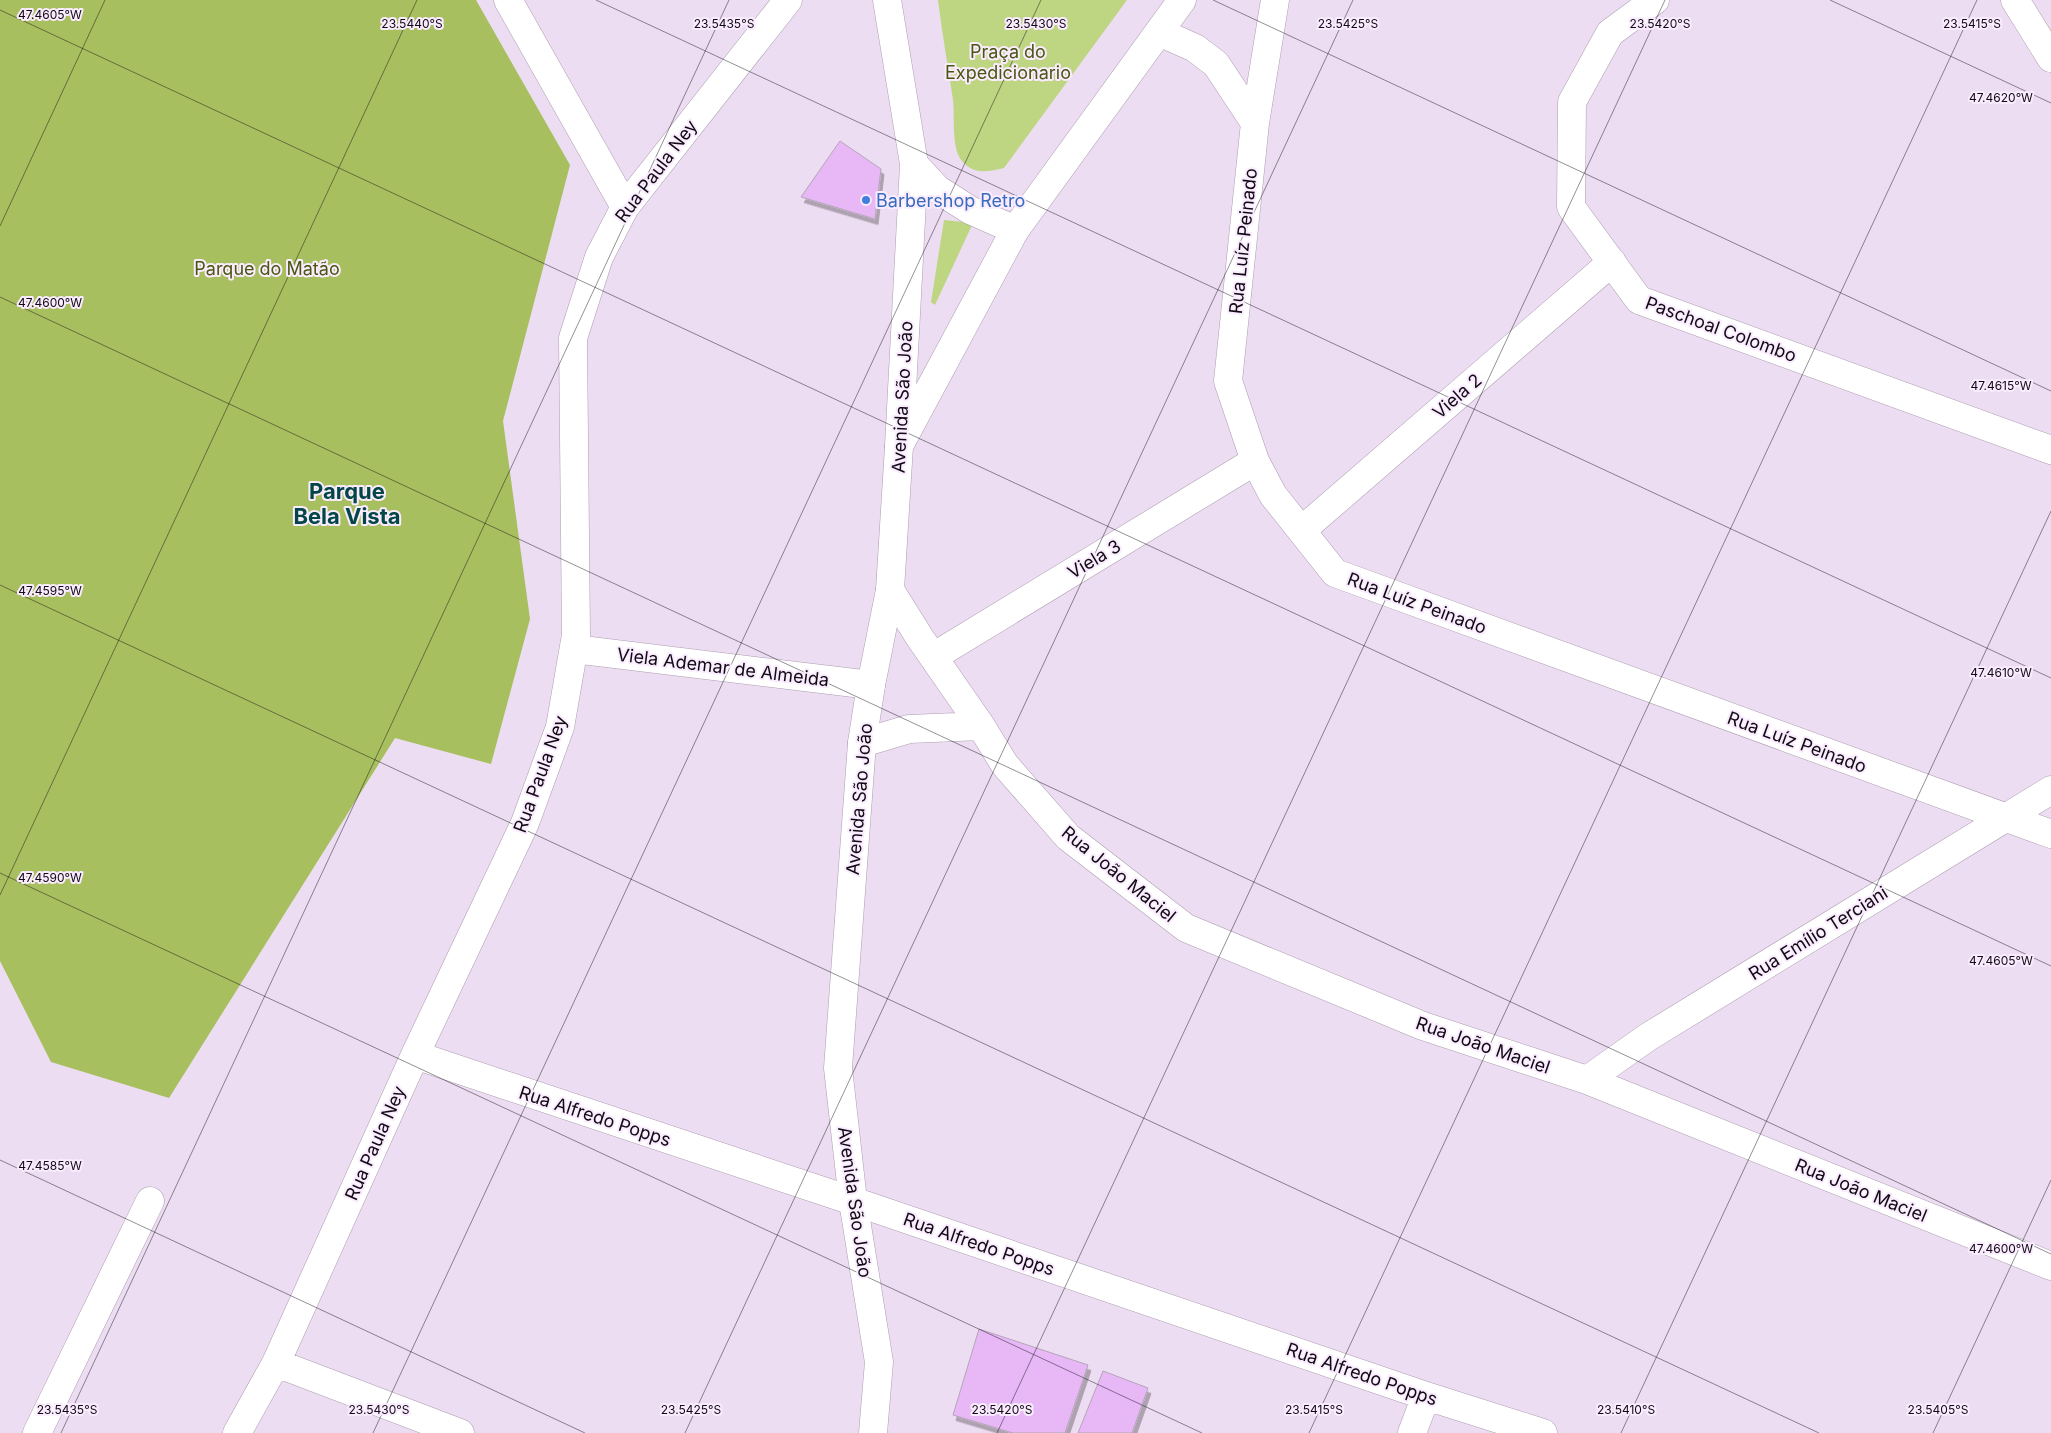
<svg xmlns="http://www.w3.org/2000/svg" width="2051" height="1433" viewBox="0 0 2051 1433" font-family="Inter,sans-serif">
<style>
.green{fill:#bed582}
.forest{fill:#a7bf5e}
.building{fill:#e7b7f6;stroke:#b3a5b8;filter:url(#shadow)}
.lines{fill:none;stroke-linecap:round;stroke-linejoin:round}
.minor-casing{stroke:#ac9db0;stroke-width:29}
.major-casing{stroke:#ac9db0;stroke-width:29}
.minor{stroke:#fff;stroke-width:28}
.major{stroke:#fff;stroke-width:28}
.ticks{fill:none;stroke:#100b12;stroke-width:1;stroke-opacity:0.45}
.shop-dot{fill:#3f7fe0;stroke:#faebff;stroke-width:2}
.labels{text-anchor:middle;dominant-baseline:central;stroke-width:4;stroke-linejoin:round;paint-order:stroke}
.park-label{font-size:18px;fill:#485710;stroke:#faebff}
.street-label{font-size:18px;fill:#100b12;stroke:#faebff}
.shop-label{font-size:18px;fill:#366cbe;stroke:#faebff;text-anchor:start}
.district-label{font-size:22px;font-weight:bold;fill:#034646;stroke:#faebff}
.ticks-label{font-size:12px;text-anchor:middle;fill:#100b12;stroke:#faebff;stroke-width:4;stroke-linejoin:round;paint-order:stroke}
</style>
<defs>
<filter id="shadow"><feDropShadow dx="3" dy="5.5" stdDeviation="0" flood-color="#0004"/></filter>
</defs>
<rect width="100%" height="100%" fill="#edddf2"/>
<path class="green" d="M 938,0 L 1127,0 L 1004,168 C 988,172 974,175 962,161 C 951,148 955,116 953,100 C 948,66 942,33 938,0 Z
M 944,220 L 973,223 L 935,305 L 931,302 Z"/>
<path class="forest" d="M 0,0 L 476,0 L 570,165 L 503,421 L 530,619 L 491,764 L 395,738 L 169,1098 L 51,1062 L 0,961 Z"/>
<path class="building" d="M 840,141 L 881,169 L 875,219 L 801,197 Z
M 979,1329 L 1088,1365 L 1065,1433 L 1013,1433 L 953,1415 Z
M 1103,1371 L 1148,1388 L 1132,1433 L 1078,1433 Z"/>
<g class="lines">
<defs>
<path id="minor" d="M 508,0 L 625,207
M 887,0 L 914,164 L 899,446
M 1275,0 L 1255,123 L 1228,381 L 1255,461 L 1273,495 L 1335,573 L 2051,834
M 1655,0 L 1610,33 L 1572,102 L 1571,207 L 1639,300 L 2051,450
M 2015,0 L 2051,58
M 1159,32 L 1195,48 L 1216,64 L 1255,123
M 914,164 L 937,189 L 970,210 L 1015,230
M 1302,530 L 1612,262
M 890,590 L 920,638 L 981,726 L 1005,765 L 1068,837 L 1186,928 L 1423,1026 L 1587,1080 L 2051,1266
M 574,649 L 871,685
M 933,657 L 1255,461
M 862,743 L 909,729 L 981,726
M 415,1055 L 853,1201 L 1426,1396 L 1543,1433
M 1587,1080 L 1648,1037 L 2051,790
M 276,1363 L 460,1433
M 37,1433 L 150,1201
M 237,1433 L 276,1363 L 415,1055 L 525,823 L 560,727 L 576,635 L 573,338 L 599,257 L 625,207 L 788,0
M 1412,1433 L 1426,1396"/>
<path id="major" d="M 873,1433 L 879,1362 L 853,1201 L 838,1068 L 862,743 L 871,685 L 890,590 L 899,446 L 1015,230 L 1182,0"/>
</defs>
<use href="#minor" class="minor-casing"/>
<use href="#major" class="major-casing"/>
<use href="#minor" class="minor"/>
<use href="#major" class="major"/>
</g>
<path class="ticks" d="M 596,0 L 2051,678M 1213,0 L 2051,391M 1830,0 L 2051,103M 0,10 L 2051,966M 0,226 L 105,0M 0,297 L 2051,1254M 0,585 L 1819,1433M 0,873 L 1202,1433M 0,895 L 417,0M 0,1160 L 585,1433M 61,1433 L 729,0M 373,1433 L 1041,0M 685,1433 L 1353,0M 997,1433 L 1665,0M 1309,1433 L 1977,0M 1621,1433 L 2051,511M 1933,1433 L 2051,1180"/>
<circle class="shop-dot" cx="866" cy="200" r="5"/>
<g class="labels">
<g class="park-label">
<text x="1008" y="51">Praça do<tspan x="1008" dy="21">Expedicionario</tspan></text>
<text x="267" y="268">Parque do Matão</text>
</g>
<g class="street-label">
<text transform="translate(656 171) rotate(-53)">Rua Paula Ney</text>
<text transform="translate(1243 241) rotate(-84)">Rua Luíz Peinado</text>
<text transform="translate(1721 329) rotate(20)">Paschoal Colombo</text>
<text transform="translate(1457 396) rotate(-41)">Viela 2</text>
<text transform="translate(902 397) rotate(-87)">Avenida São João</text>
<text transform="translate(1094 559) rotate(-31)">Viela 3</text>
<text transform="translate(1417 603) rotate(20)">Rua Luíz Peinado</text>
<text transform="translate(723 667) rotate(7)">Viela Ademar de Almeida</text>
<text transform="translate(1797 742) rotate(20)">Rua Luíz Peinado</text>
<text transform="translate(540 774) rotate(-70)">Rua Paula Ney</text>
<text transform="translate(859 799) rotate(-85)">Avenida São João</text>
<text transform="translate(1119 874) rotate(39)">Rua João Maciel</text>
<text transform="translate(1818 933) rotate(-32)">Rua Emílio Terciani</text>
<text transform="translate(1483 1045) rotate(19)">Rua João Maciel</text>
<text transform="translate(595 1116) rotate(18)">Rua Alfredo Popps</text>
<text transform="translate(375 1143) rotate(-66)">Rua Paula Ney</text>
<text transform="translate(1861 1190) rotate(22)">Rua João Maciel</text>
<text transform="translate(855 1202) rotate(82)">Avenida São João</text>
<text transform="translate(979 1244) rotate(19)">Rua Alfredo Popps</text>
<text transform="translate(1362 1374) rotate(19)">Rua Alfredo Popps</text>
</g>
<g class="shop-label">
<text x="876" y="200">Barbershop Retro</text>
</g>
<g class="district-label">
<text x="347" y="491">Parque<tspan x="347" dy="25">Bela Vista</tspan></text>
</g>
</g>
<g class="ticks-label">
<text x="50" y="19">47.4605°W</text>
<text x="412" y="28">23.5440°S</text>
<text x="724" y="28">23.5435°S</text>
<text x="1036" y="28">23.5430°S</text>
<text x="1348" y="28">23.5425°S</text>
<text x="1660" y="28">23.5420°S</text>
<text x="1972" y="28">23.5415°S</text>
<text x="2001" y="102">47.4620°W</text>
<text x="50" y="307">47.4600°W</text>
<text x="2001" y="390">47.4615°W</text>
<text x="50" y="595">47.4595°W</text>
<text x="2001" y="677">47.4610°W</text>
<text x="50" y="882">47.4590°W</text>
<text x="2001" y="965">47.4605°W</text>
<text x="50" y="1170">47.4585°W</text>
<text x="2001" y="1253">47.4600°W</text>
<text x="67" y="1414">23.5435°S</text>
<text x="379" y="1414">23.5430°S</text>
<text x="691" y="1414">23.5425°S</text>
<text x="1002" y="1414">23.5420°S</text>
<text x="1314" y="1414">23.5415°S</text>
<text x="1626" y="1414">23.5410°S</text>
<text x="1938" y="1414">23.5405°S</text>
</g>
</svg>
